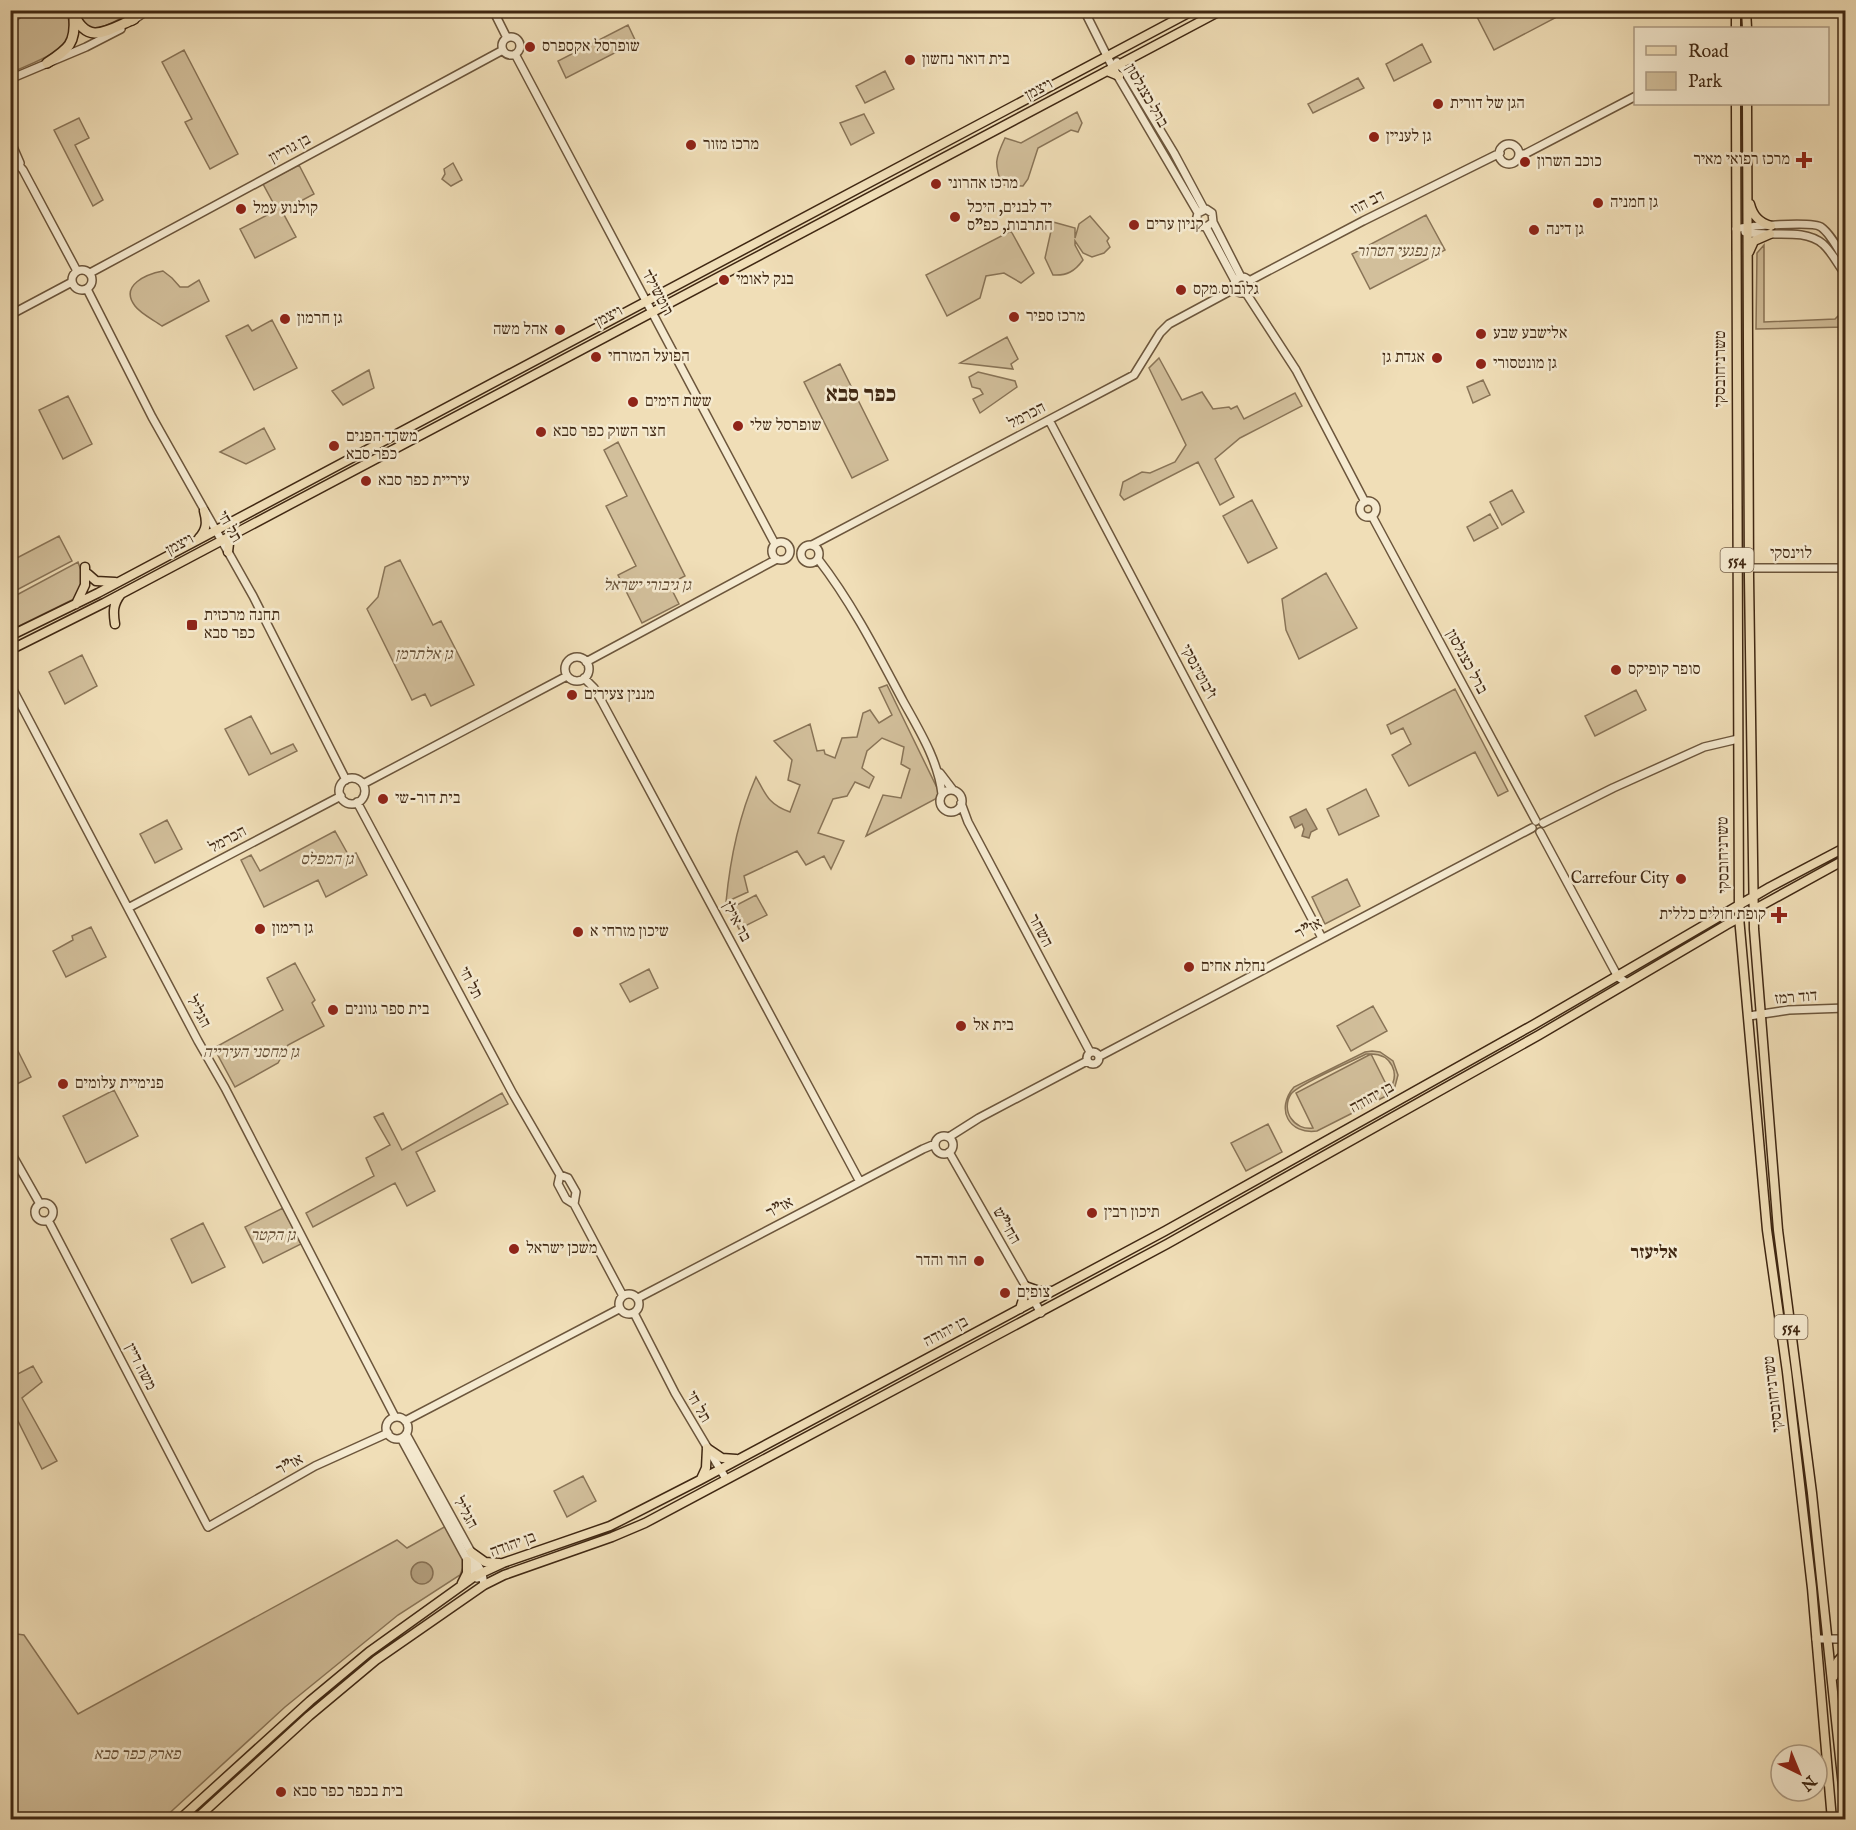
<svg xmlns="http://www.w3.org/2000/svg" width="1856" height="1830" viewBox="0 0 1856 1830" font-family="'IM FELL English','Frank Ruhl Libre',serif">
<style>
.green{fill:#d2bf9b;stroke:#897457;stroke-width:1.5;fill-rule:evenodd}
.water{fill:#b4a07f;stroke:#867054;stroke-width:1.5}
.lines{fill:none;stroke-linecap:round;stroke-linejoin:round}
.minor-casing{stroke:#6c563c;stroke-width:10}
.major-casing{stroke:#402813;stroke-width:11}
.highway-casing{stroke:#402813;stroke-width:12}
.minor{stroke:#f5ead0;stroke-width:7}
.major{stroke:#f0deb7;stroke-width:8}
.highway{stroke:#f0deb7;stroke-width:9}
.poi-dot{fill:#8f2418;stroke:#f5ead0;stroke-width:2}
.labels{text-anchor:middle;dominant-baseline:central;stroke-width:5;stroke-linejoin:round;paint-order:stroke}
.shield{fill:#f5ead0;stroke:#76624c;stroke-width:1.5}
.shield-label{font-size:15px;font-weight:bold;fill:#402813}
.poi-label{font-size:16px;fill:#402813;stroke:#f5ead0;text-anchor:start}
.street-label{font-size:16px;fill:#402813;stroke:#f5ead0}
.park-label{font-size:16px;font-style:italic;fill:#644e35;stroke:#f5ead0}
.neighbourhood-label{font-size:18px;font-weight:bold;fill:#402813;stroke:#f5ead0}
.district-label{font-size:22px;font-weight:bold;fill:#402813;stroke:#f5ead0}
</style>
<rect width="100%" height="100%" fill="#f0deb7"/>
<filter id="stains"><feTurbulence type="fractalNoise" baseFrequency=".00333" numOctaves="4"/><feColorMatrix values="0 0 0 0 .2 0 0 0 0 .09 0 0 0 0 .02 0 0 0 .5 -.17"/></filter>
<radialGradient id="worn" r=".72"><stop offset=".6" stop-color="#630" stop-opacity="0"/><stop offset="1" stop-color="#630" stop-opacity=".3"/></radialGradient>
<path class="green" d="M 28,11 L 67,11 C 68,18 71,27 69,35 C 66,53 26,65 11,73 L 11,26 Z
M 79,11 L 133,11 C 116,21 84,44 79,11 Z
M 1474,11 L 1552,11 L 1555,18 L 1494,50 Z
M 628,25 L 636,42 L 566,78 L 558,61 Z
M 1422,44 L 1431,62 L 1394,81 L 1386,64 Z
M 184,50 L 238,154 L 210,169 L 185,122 L 192,119 L 162,62 Z
M 885,71 L 894,89 L 865,103 L 856,86 Z
M 1358,78 L 1364,88 L 1313,113 L 1308,104 Z
M 1077,112 L 1082,123 L 1078,132 L 1071,130 L 1038,148 L 1028,179 L 1023,186 L 1002,185 C 994,164 995,159 1005,138 L 1021,143 Z
M 864,114 L 874,133 L 851,145 L 840,123 Z
M 79,118 L 89,138 L 75,145 L 103,200 L 93,206 L 54,130 Z
M 453,163 L 462,180 L 451,186 L 442,179 L 445,174 L 444,169 Z
M 299,165 L 314,194 L 282,211 L 296,237 L 255,258 L 240,229 L 277,210 L 263,184 Z
M 1426,215 L 1445,250 L 1370,289 L 1352,254 Z
M 1090,216 L 1109,238 L 1107,241 L 1110,247 L 1104,253 L 1092,257 L 1083,253 L 1075,241 L 1075,245 L 1083,260 C 1075,271 1067,276 1053,275 L 1045,258 L 1053,222 L 1075,228 L 1075,238 L 1079,224 Z
M 1011,231 L 1034,273 L 1021,283 L 1004,273 L 986,276 L 980,298 L 947,316 L 926,275 Z
M 1764,245 L 1764,322 L 1835,319 L 1845,309 L 1845,327 L 1756,329 L 1757,253 Z
M 163,271 L 172,278 L 180,287 L 188,287 L 199,280 L 209,301 L 162,326 C 154,320 141,314 135,306 C 119,285 147,274 163,271 Z
M 272,320 L 297,368 L 254,390 L 226,336 L 248,325 L 252,331 Z
M 1007,337 L 1018,359 L 1011,364 L 1013,369 L 960,363 Z
M 1159,358 L 1182,400 L 1202,392 L 1213,409 L 1229,407 L 1231,409 L 1237,406 L 1244,419 L 1295,393 L 1302,406 L 1240,438 L 1215,459 L 1234,497 L 1220,505 L 1198,462 L 1124,500 L 1120,495 L 1123,482 L 1142,472 L 1150,473 L 1175,462 L 1186,445 L 1149,368 Z
M 840,364 L 888,460 L 852,478 L 804,382 Z
M 369,370 L 374,388 L 343,405 L 332,391 Z
M 978,372 L 1015,381 L 1017,387 L 980,413 L 973,399 L 983,394 L 980,389 L 972,387 L 969,377 Z
M 1483,380 L 1490,395 L 1473,403 L 1467,387 Z
M 68,396 L 92,444 L 63,459 L 39,410 Z
M 264,428 L 275,449 L 246,464 L 220,452 Z
M 618,442 L 685,576 L 669,584 L 679,604 L 642,623 L 618,575 L 636,566 L 606,506 L 627,496 L 604,450 Z
M 1512,490 L 1524,512 L 1502,525 L 1490,502 Z
M 1252,500 L 1277,548 L 1248,563 L 1223,516 Z
M 1490,514 L 1498,528 L 1474,541 L 1467,527 Z
M 59,536 L 72,561 L 11,593 L 11,561 Z
M 400,560 L 433,625 L 441,621 L 474,685 L 431,706 L 425,694 L 412,700 L 367,609 L 378,597 L 385,567 Z
M 78,562 L 83,576 L 76,598 L 11,630 L 11,598 Z
M 1326,573 L 1357,628 L 1299,659 L 1286,630 L 1282,599 Z
M 82,655 L 97,686 L 65,704 L 49,672 Z
M 887,685 L 941,796 L 866,836 L 883,795 L 901,798 L 910,769 L 901,764 L 904,747 L 882,738 L 867,751 L 862,768 L 874,777 L 869,788 L 855,782 L 847,796 L 833,799 L 818,833 L 844,841 L 831,869 L 824,856 L 806,865 L 797,851 L 744,876 L 748,892 L 726,902 C 730,860 739,816 756,777 C 766,795 769,805 790,812 L 800,785 L 788,780 L 792,760 L 774,741 L 810,724 L 817,751 L 824,750 L 825,754 L 835,758 L 842,738 L 857,737 L 863,713 L 870,710 L 879,723 L 892,715 L 879,688 Z
M 1455,689 L 1508,791 L 1498,796 L 1475,752 L 1409,786 L 1392,755 L 1411,744 L 1403,728 L 1391,734 L 1387,725 Z
M 1636,690 L 1646,710 L 1595,736 L 1585,716 Z
M 251,716 L 271,754 L 293,744 L 297,751 L 249,775 L 225,729 Z
M 1366,789 L 1379,816 L 1339,835 L 1327,809 Z
M 167,820 L 182,849 L 155,863 L 140,834 Z
M 335,831 L 349,856 L 356,853 L 367,875 L 326,897 L 318,880 L 264,907 L 241,860 L 251,855 L 260,871 Z
M 1347,879 L 1360,906 L 1325,924 L 1312,897 Z
M 756,895 L 767,915 L 739,929 L 729,909 Z
M 91,927 L 106,957 L 66,977 L 53,951 L 73,940 L 72,936 Z
M 295,963 L 315,1000 L 312,1003 L 324,1026 L 288,1045 L 278,1063 L 235,1087 L 214,1048 L 283,1010 L 267,978 Z
M 649,969 L 658,988 L 630,1002 L 620,984 Z
M 1373,1006 L 1387,1031 L 1351,1051 L 1337,1026 Z
M 18,1051 L 31,1077 L 11,1087 L 11,1055 Z
M 1372,1051 L 1380,1052 L 1393,1061 L 1398,1075 L 1394,1090 L 1388,1095 L 1317,1131 C 1289,1135 1275,1109 1294,1087 L 1365,1052 ZM 1366,1054 L 1371,1054 L 1296,1093 L 1313,1128 C 1295,1131 1280,1111 1291,1094 C 1298,1084 1351,1062 1366,1054 ZM 1371,1054 C 1391,1054 1401,1073 1389,1090 Z
M 114,1090 L 138,1136 L 86,1163 L 63,1116 Z
M 502,1093 L 508,1104 L 416,1152 L 435,1191 L 407,1206 L 395,1183 L 313,1227 L 306,1213 L 374,1176 L 366,1158 L 390,1145 L 374,1117 L 383,1113 L 402,1150 Z
M 1268,1124 L 1282,1152 L 1246,1171 L 1231,1143 Z
M 283,1208 L 301,1244 L 263,1263 L 245,1227 Z
M 203,1223 L 225,1267 L 192,1283 L 171,1239 Z
M 33,1366 L 42,1382 L 22,1398 L 57,1461 L 42,1469 L 11,1407 L 11,1375 L 12,1377 Z
M 583,1476 L 596,1501 L 567,1517 L 554,1491 Z
M 446,1526 L 465,1562 L 460,1575 L 398,1615 L 285,1707 L 163,1819 L 11,1819 L 10,1633 L 24,1635 L 78,1714 L 397,1540 L 407,1548 Z"/>
<path class="water" d="M 1306,809 L 1317,829 L 1311,832 L 1309,838 L 1302,836 L 1304,829 L 1302,824 L 1295,828 L 1290,817 Z
M411 1573a11 11 0 1 1 22 0a11 11 0 1 1-22 0Z"/>
<g class="lines">
<defs>
<path id="minor" d="M 493,10 L 507,38
M 1084,10 L 1113,68 L 1198,213
M 132,21 L 148,10
M502 46a9 9 0 1 1 18 0a9 9 0 1 1-18 0Z
M 515,54 L 775,544
M 1117,62 L 1124,70 L 1174,153 L 1204,209
M 10,79 L 86,47 L 121,29
M 10,140 L 20,163
M1499 154a10 10 0 1 1 20 0a10 10 0 1 1-20 0Z
M 1519,154 L 1525,154 L 1636,96
M 10,155 L 23,170 L 77,271
M 1213,222 L 1206,227 L 1200,226 L 1196,221 L 1198,213 L 1206,209 L 1212,213 L 1213,222 L 1241,277
M 1206,227 L 1235,281
M 1736,229 C 1747,226 1813,221 1821,227 C 1831,234 1839,251 1846,262
M 1745,232 C 1769,238 1803,227 1823,244 C 1832,252 1838,265 1846,275
M72 280a10 10 0 1 1 20 0a10 10 0 1 1-20 0Z
M 90,273 L 503,50
M1234 285a8 8 0 1 1 16 0a8 8 0 1 1-16 0Z
M 1249,281 L 1363,221 L 1500,153
M 87,289 L 152,417 L 253,596 L 346,780
M 1246,293 L 1296,370 L 1365,502
M 10,315 L 72,282
M 1049,420 L 1322,938
M1360 509a8 8 0 1 1 16 0a8 8 0 1 1-16 0Z
M 1372,516 L 1536,821
M772 551a9 9 0 1 1 18 0a9 9 0 1 1-18 0Z
M801 554a9 9 0 1 1 18 0a9 9 0 1 1-18 0Z
M 812,545 L 1134,375 L 1160,333 L 1169,324 L 1234,289
M 818,559 C 852,603 877,652 903,701 C 919,730 938,760 942,794
M 1737,568 L 1846,568
M565 669a12 12 0 1 1 24 0a12 12 0 1 1-24 0Z
M 586,662 L 777,559
M 584,678 L 594,688 L 602,702 L 860,1182
M 10,684 L 198,1041 L 225,1088 L 395,1417
M 940,773 L 953,790
M339 791a13 13 0 1 1 26 0a13 13 0 1 1-26 0Z
M 363,784 L 567,676
M940 801a11 11 0 1 1 22 0a11 11 0 1 1-22 0Z
M 357,802 L 513,1094 L 560,1175 L 558,1184 L 566,1199 L 574,1204 L 623,1296
M 961,803 L 968,822 L 1090,1052
M 1543,823 L 1613,788 L 1704,747 L 1738,739
M 1540,832 L 1618,977 L 1627,983
M 128,908 L 341,796
M 1749,1016 L 1789,1010 L 1846,1008
M1087 1058a6 6 0 1 1 12 0a6 6 0 1 1-12 0Z
M 1100,1056 L 1532,828
M935 1145a9 9 0 1 1 18 0a9 9 0 1 1-18 0Z
M 949,1137 L 979,1118 L 1087,1061
M 10,1151 L 40,1204
M 949,1152 L 1041,1313
M 560,1175 L 568,1178 L 576,1192 L 574,1204
M35 1212a9 9 0 1 1 18 0a9 9 0 1 1-18 0Z
M 48,1220 L 208,1527 L 315,1466 L 388,1433
M619 1304a10 10 0 1 1 20 0a10 10 0 1 1-20 0Z
M 638,1298 L 923,1149 L 935,1144
M 634,1313 L 675,1393 L 726,1479
M386 1428a11 11 0 1 1 22 0a11 11 0 1 1-22 0Z
M 405,1421 L 619,1309
M 406,1434 L 471,1552 L 482,1573 L 484,1585
M 401,1438 L 477,1578
M 1816,1639 L 1846,1639"/>
<path id="major" d="M 1736,10 L 1736,28
M 1746,10 L 1747,28
M 1107,71 L 1119,76
M 1736,104 L 1739,917 L 1767,1230 L 1787,1372 L 1812,1588 L 1832,1820
M 1747,104 L 1749,577 L 1754,929 L 1778,1230 L 1812,1493 L 1846,1815
M 1750,204 C 1753,216 1759,222 1771,226
M 1749,252 L 1754,241 L 1770,234
M 199,538 C 207,529 207,522 204,511
M 228,552 L 230,535
M 88,574 L 96,581 L 115,582
M 76,604 L 85,585 L 85,567
M 115,624 C 113,612 113,604 121,594
M 10,636 L 98,593 L 1194,10
M 10,650 L 104,603 L 1222,10
M 1020,1309 L 1025,1293 L 1025,1286 L 1039,1291 L 1051,1291
M 707,1448 L 722,1458 L 736,1459
M 701,1479 L 706,1468 L 707,1448
M 471,1552 L 485,1562 L 499,1563
M 462,1583 L 467,1573 L 467,1561
M 1834,1676 L 1838,1661 L 1846,1652
M 179,1820 L 310,1701 L 369,1652 L 475,1576 L 503,1563 L 610,1526 L 700,1480 L 1165,1231 L 1533,1025 L 1770,887 L 1846,847
M 195,1820 L 309,1716 L 376,1660 L 484,1585 L 504,1575 L 612,1537 L 645,1523 L 1167,1244 L 1539,1035 L 1726,925 L 1846,859"/>
<path id="highway" d="M 73,12 C 87,47 108,30 134,19
M 47,63 C 68,49 76,44 74,17"/>
</defs>
<use href="#minor" class="minor-casing"/>
<use href="#major" class="major-casing"/>
<use href="#highway" class="highway-casing"/>
<use href="#minor" class="minor"/>
<use href="#major" class="major"/>
<use href="#highway" class="highway"/>
</g>
<g class="poi-dot">
<circle cx="530" cy="47" r="6"/>
<circle cx="910" cy="60" r="6"/>
<circle cx="1438" cy="104" r="6"/>
<circle cx="1374" cy="137" r="6"/>
<circle cx="691" cy="145" r="6"/>
<path d="M1801 151h6v6h6v6h-6v6h-6v-6h-6v-6h6z"/>
<circle cx="1525" cy="162" r="6"/>
<circle cx="936" cy="184" r="6"/>
<circle cx="1598" cy="203" r="6"/>
<circle cx="241" cy="209" r="6"/>
<circle cx="955" cy="217" r="6"/>
<circle cx="1134" cy="225" r="6"/>
<circle cx="1534" cy="230" r="6"/>
<circle cx="724" cy="280" r="6"/>
<circle cx="1181" cy="290" r="6"/>
<circle cx="1014" cy="317" r="6"/>
<circle cx="285" cy="319" r="6"/>
<circle cx="560" cy="330" r="6"/>
<circle cx="1481" cy="334" r="6"/>
<circle cx="596" cy="357" r="6"/>
<circle cx="1437" cy="358" r="6"/>
<circle cx="1481" cy="364" r="6"/>
<circle cx="633" cy="402" r="6"/>
<circle cx="738" cy="426" r="6"/>
<circle cx="541" cy="432" r="6"/>
<circle cx="334" cy="446" r="6"/>
<circle cx="366" cy="481" r="6"/>
<rect x="186" y="619" width="12" height="12" rx="3"/>
<circle cx="1616" cy="670" r="6"/>
<circle cx="572" cy="695" r="6"/>
<circle cx="383" cy="799" r="6"/>
<circle cx="1681" cy="879" r="6"/>
<path d="M1776 906h6v6h6v6h-6v6h-6v-6h-6v-6h6z"/>
<circle cx="260" cy="929" r="6"/>
<circle cx="578" cy="932" r="6"/>
<circle cx="1189" cy="967" r="6"/>
<circle cx="333" cy="1010" r="6"/>
<circle cx="961" cy="1026" r="6"/>
<circle cx="63" cy="1084" r="6"/>
<circle cx="1092" cy="1213" r="6"/>
<circle cx="514" cy="1249" r="6"/>
<circle cx="979" cy="1261" r="6"/>
<circle cx="1005" cy="1293" r="6"/>
<circle cx="281" cy="1792" r="6"/>
</g>
<g class="labels">
<g class="shield">
<rect x="1720.5" y="548" width="33" height="24" rx="4.5"/>
<rect x="1774.5" y="1315" width="33" height="24" rx="4.5"/>
</g>
<g class="shield-label">
<text x="1737" y="560">554</text>
<text x="1791" y="1327">554</text>
</g>
<g class="poi-label">
<text x="542" y="47">שופרסל אקספרס</text>
<text x="922" y="60">בית דואר נחשון</text>
<text x="1450" y="104">הגן של דורית</text>
<text x="1386" y="137">גן לעניין</text>
<text x="703" y="145">מרכז מזור</text>
<text x="1790" y="160" text-anchor="end">מרכז רפואי מאיר</text>
<text x="1537" y="162">כוכב השרון</text>
<text x="948" y="184">מרכז אהרוני</text>
<text x="1610" y="203">גן חמניה</text>
<text x="967" y="208">יד לבנים, היכל<tspan x="967" dy="18">התרבות, כפ"ס</tspan></text>
<text x="253" y="209">קולנוע עמל</text>
<text x="1146" y="225">קניון ערים</text>
<text x="1546" y="230">גן דינה</text>
<text x="736" y="280">בנק לאומי</text>
<text x="1193" y="290">גלובוס מקס</text>
<text x="1026" y="317">מרכז ספיר</text>
<text x="297" y="319">גן חרמון</text>
<text x="548" y="330" text-anchor="end">אהל משה</text>
<text x="1493" y="334">אלישבע שבע</text>
<text x="608" y="357">הפועל המזרחי</text>
<text x="1425" y="358" text-anchor="end">אגדת גן</text>
<text x="1493" y="364">גן מונטסורי</text>
<text x="645" y="402">ששת הימים</text>
<text x="750" y="426">שופרסל שלי</text>
<text x="553" y="432">חצר השוק כפר סבא</text>
<text x="346" y="437">משרד הפנים<tspan x="346" dy="18">כפר סבא</tspan></text>
<text x="378" y="481">עיריית כפר סבא</text>
<text x="204" y="616">תחנה מרכזית<tspan x="204" dy="18">כפר סבא</tspan></text>
<text x="1628" y="670">סופר קופיקס</text>
<text x="584" y="695">מננין צעירים</text>
<text x="395" y="799">בית דור-שי</text>
<text x="1669" y="879" text-anchor="end">Carrefour City</text>
<text x="1766" y="915" text-anchor="end">קופת חולים כללית</text>
<text x="272" y="929">גן רימון</text>
<text x="590" y="932">שיכון מזרחי א</text>
<text x="1201" y="967">נחלת אחים</text>
<text x="345" y="1010">בית ספר גוונים</text>
<text x="973" y="1026">בית אל</text>
<text x="75" y="1084">פנימיית עלומים</text>
<text x="1104" y="1213">תיכון רבין</text>
<text x="526" y="1249">משכן ישראל</text>
<text x="967" y="1261" text-anchor="end">הוד והדר</text>
<text x="1017" y="1293">צופים</text>
<text x="293" y="1792">בית בכפר כפר סבא</text>
</g>
<g class="street-label">
<text transform="translate(1039 90) rotate(-28)">ויצמן</text>
<text transform="translate(1146 96) rotate(60)">ברל כצנלסון</text>
<text transform="translate(290 149) rotate(-28)">בן גוריון</text>
<text transform="translate(1368 203) rotate(-27)">דב הוז</text>
<text transform="translate(657 293) rotate(62)">רוטשילד</text>
<text transform="translate(609 317) rotate(-28)">ויצמן</text>
<text transform="translate(1721 369) rotate(-90)">טשרניחובסקי</text>
<text transform="translate(1027 416) rotate(-27)">הכרמל</text>
<text transform="translate(229 527) rotate(60)">תל חי</text>
<text transform="translate(180 545) rotate(-28)">ויצמן</text>
<text x="1791" y="554">לוינסקי</text>
<text transform="translate(1466 662) rotate(62)">ברל כצנלסון</text>
<text transform="translate(1198 672) rotate(62)">ז'בוטינסקי</text>
<text transform="translate(228 840) rotate(-28)">הכרמל</text>
<text transform="translate(1724 855) rotate(-91)">טשרניחובסקי</text>
<text transform="translate(736 922) rotate(62)">בר אילן</text>
<text transform="translate(1309 929) rotate(-28)">אז"ר</text>
<text transform="translate(1040 931) rotate(62)">השחר</text>
<text transform="translate(470 983) rotate(62)">תל חי</text>
<text transform="translate(1796 998) rotate(-5)">דוד רמז</text>
<text transform="translate(198 1012) rotate(62)">הגליל</text>
<text transform="translate(1372 1098) rotate(-29)">בן יהודה</text>
<text transform="translate(780 1208) rotate(-28)">אז"ר</text>
<text transform="translate(1006 1226) rotate(60)">החי"ש</text>
<text transform="translate(946 1332) rotate(-28)">בן יהודה</text>
<text transform="translate(140 1367) rotate(63)">משה דיין</text>
<text transform="translate(1774 1394) rotate(-97)">טשרניחובסקי</text>
<text transform="translate(698 1407) rotate(60)">תל חי</text>
<text transform="translate(290 1465) rotate(-28)">אז"ר</text>
<text transform="translate(465 1513) rotate(61)">הגליל</text>
<text transform="translate(513 1545) rotate(-20)">בן יהודה</text>
</g>
<g class="park-label">
<text x="1398" y="252">גן נפגעי הטרור</text>
<text x="647" y="586">גן גיבורי ישראל</text>
<text x="424" y="655">גן אלתרמן</text>
<text x="327" y="860">גן המפלס</text>
<text x="251" y="1053">גן מחסני העירייה</text>
<text x="273" y="1236">גן הקטר</text>
<text x="137" y="1755">פארק כפר סבא</text>
</g>
<g class="neighbourhood-label">
<text x="1654" y="1253">אליעזר</text>
</g>
<g class="district-label">
<text x="861" y="395">כפר סבא</text>
</g>
</g>
<rect width="1856" height="1830" fill="none" stroke="#f0deb7" stroke-width="36"/>
<rect x="12" y="12" width="1832" height="1806" fill="none" stroke="#402813" stroke-width="3"/>
<rect x="18" y="18" width="1820" height="1794" fill="none" stroke="#402813" stroke-width="1.5"/>
<rect x="1634" y="27" width="195" height="78" fill="#f5ead0" stroke="#ad9c84" stroke-width="1.5"/>
<rect x="1646" y="46" width="30" height="9" fill="#f0deb7" stroke="#ad9c84" stroke-width="1.5"/>
<text x="1688" y="57" font-size="18" fill="#402813">Road</text>
<rect x="1646" y="72" width="30" height="18" fill="#d2bf9b" stroke="#ad9c84" stroke-width="1.5"/>
<text x="1688" y="87" font-size="18" fill="#402813">Park</text>
<g transform="translate(1799 1773) rotate(137)"><circle r="28" fill="#f5ead0" stroke="#ad9c84" stroke-width="1.5"/>
<path d="M0-4.5L10 22L0 15L-10 22Z" fill="#8f2418"/>
<text y="-9" font-size="16" font-weight="bold" text-anchor="middle" fill="#402813">N</text>
</g>
<rect width="100%" height="100%" filter="url(#stains)"/>
<rect width="100%" height="100%" fill="url(#worn)"/>
</svg>
